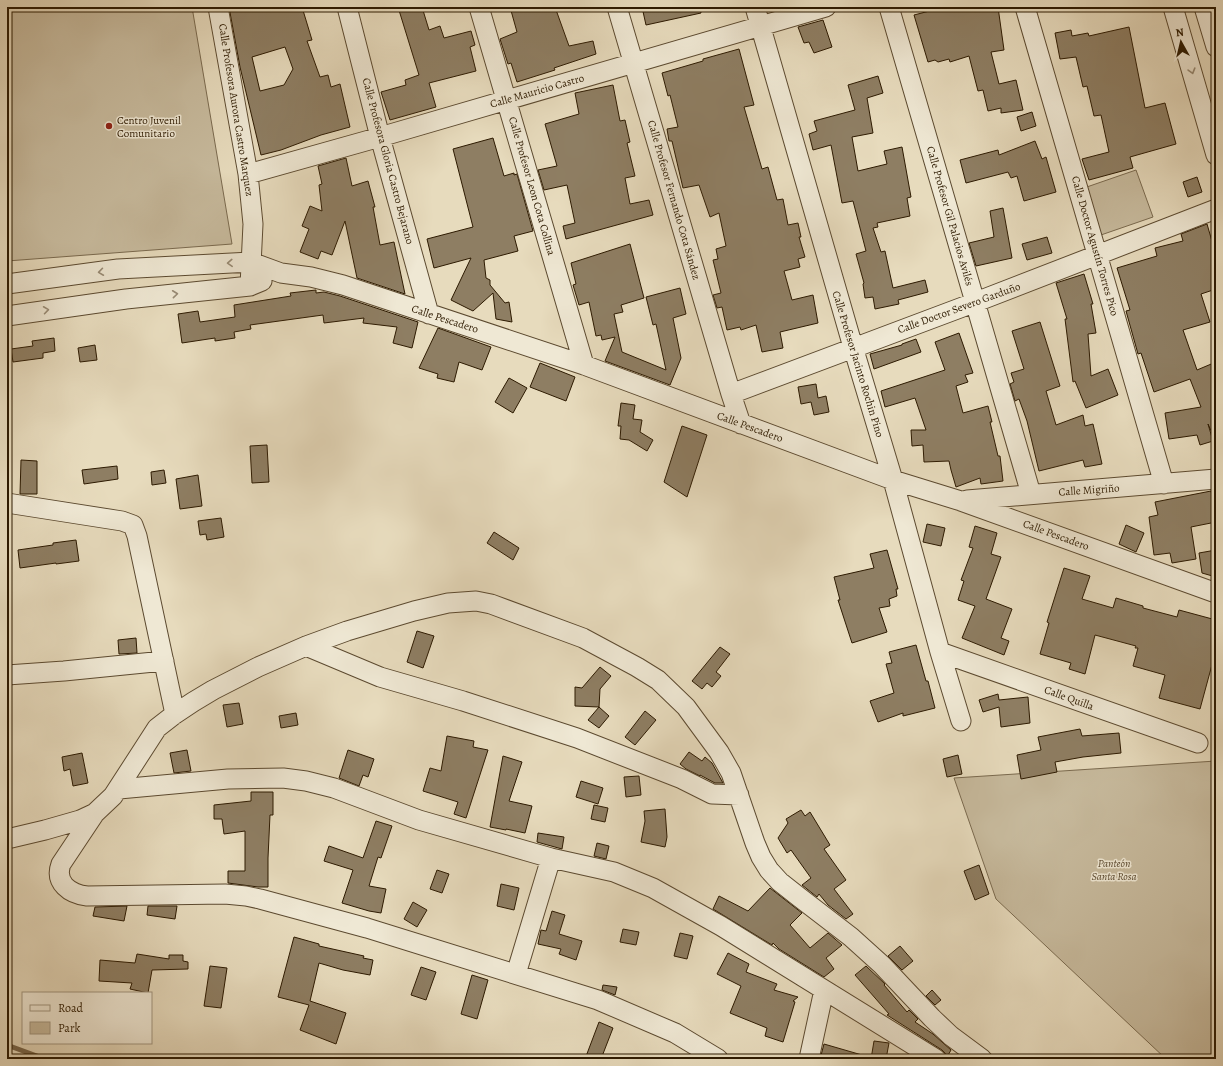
<svg xmlns="http://www.w3.org/2000/svg" width="1223" height="1066" viewBox="0 0 1223 1066" font-family="Alegreya,serif">
<style>
.green{fill:#c7ba9d;stroke:#7a6a4f}
.lines{fill:none;stroke-linecap:round;stroke-linejoin:round}
.stream{stroke:#77664b;stroke-width:5}
.building{fill:#8e7e63;stroke:#2d1a01;fill-rule:evenodd}
.minor-casing{stroke:#5c4a30;stroke-width:21}
.minor{stroke:#efe8d4;stroke-width:19}
.oneway{stroke:#988b75}
.poi-dot{fill:#8f2418;stroke:#efe8d4;stroke-width:1.5}
.labels{text-anchor:middle;dominant-baseline:central;stroke-width:3;stroke-linejoin:round;paint-order:stroke}
.street-label{font-size:11px;fill:#2d1a01;stroke:#efe8d4}
.poi-label{font-size:11px;fill:#2d1a01;stroke:#efe8d4;text-anchor:start}
.park-label{font-size:11px;font-style:italic;fill:#5b4a30;stroke:#efe8d4}
</style>
<rect width="100%" height="100%" fill="#e7dbbd"/>
<filter id="stains"><feTurbulence type="fractalNoise" baseFrequency=".005" numOctaves="4"/><feColorMatrix values="0 0 0 0 .2 0 0 0 0 .09 0 0 0 0 .02 0 0 0 .5 -.17"/></filter>
<radialGradient id="worn" r=".72"><stop offset=".6" stop-color="#630" stop-opacity="0"/><stop offset="1" stop-color="#630" stop-opacity=".3"/></radialGradient>
<path class="green" d="M 7,7 L 192,7 L 232,244 L 7,261 Z
M 1136,170 L 1153,217 L 1098,236 L 1081,189 Z
M 1216,761 L 1216,1059 L 1166,1059 L 996,899 L 954,778 Z"/>
<g class="lines">
<path class="stream" d="M 7,1045 L 45,1059"/>
</g>
<path class="building" d="M 229,7 L 302,7 L 312,40 L 307,41 L 320,77 L 328,75 L 331,87 L 340,84 L 350,127 L 321,135 L 281,150 L 261,155 L 240,67 ZM 285,47 L 293,69 L 284,85 L 260,91 L 252,57 Z
M 398,7 L 422,7 L 429,30 L 440,26 L 444,38 L 471,31 L 475,45 L 470,47 L 476,71 L 429,83 L 436,107 L 390,120 L 381,92 L 406,85 L 405,80 L 419,75 Z
M 510,7 L 555,7 L 569,46 L 593,41 L 596,54 L 554,68 L 555,70 L 517,82 L 511,63 L 508,64 L 500,39 L 517,32 Z
M 642,7 L 700,7 L 701,13 L 646,25 Z
M 945,7 L 998,7 L 1004,50 L 991,52 L 999,84 L 1016,80 L 1023,110 L 1001,113 L 1001,108 L 988,111 L 983,90 L 978,91 L 969,56 L 950,62 L 949,59 L 938,62 L 935,60 L 928,62 L 914,15 Z
M 823,20 L 832,47 L 814,53 L 809,42 L 804,43 L 798,27 Z
M 1129,27 L 1145,108 L 1165,103 L 1176,144 L 1130,157 L 1133,168 L 1089,180 L 1082,159 L 1109,152 L 1101,115 L 1094,116 L 1087,86 L 1083,87 L 1076,57 L 1060,59 L 1055,33 L 1071,30 L 1072,36 L 1088,33 L 1089,36 Z
M 739,49 L 754,105 L 744,107 L 762,169 L 768,167 L 777,200 L 783,199 L 788,225 L 798,223 L 801,237 L 799,237 L 805,257 L 798,259 L 800,267 L 784,271 L 792,300 L 813,295 L 818,323 L 780,332 L 783,348 L 762,352 L 756,325 L 741,330 L 740,327 L 727,330 L 722,307 L 717,308 L 713,295 L 721,293 L 713,260 L 718,259 L 716,249 L 726,246 L 719,213 L 710,217 L 699,185 L 683,188 L 672,141 L 669,141 L 667,129 L 678,127 L 670,95 L 668,96 L 662,73 L 703,61 L 703,59 Z
M 878,76 L 883,93 L 867,98 L 873,133 L 852,137 L 858,171 L 887,164 L 884,151 L 902,147 L 911,197 L 907,198 L 910,216 L 877,223 L 878,227 L 873,228 L 881,252 L 885,251 L 893,288 L 925,280 L 928,292 L 898,300 L 899,304 L 875,309 L 873,297 L 865,298 L 863,284 L 864,283 L 856,254 L 866,251 L 853,201 L 842,203 L 831,145 L 813,150 L 809,134 L 817,131 L 814,121 L 855,110 L 848,85 Z
M 613,85 L 620,121 L 625,120 L 630,142 L 627,143 L 635,176 L 625,178 L 630,204 L 649,200 L 653,215 L 566,239 L 563,226 L 575,223 L 567,185 L 544,190 L 538,170 L 557,166 L 545,124 L 579,114 L 575,93 Z
M 1032,112 L 1036,126 L 1021,131 L 1017,117 Z
M 493,138 L 504,176 L 514,173 L 514,175 L 517,174 L 533,231 L 514,236 L 518,251 L 484,260 L 486,278 L 490,280 L 490,285 L 505,303 L 509,302 L 512,322 L 496,319 L 493,293 L 473,311 L 451,300 L 471,258 L 434,268 L 427,239 L 473,227 L 453,149 Z
M 1035,141 L 1042,159 L 1046,157 L 1056,192 L 1024,201 L 1017,176 L 1011,178 L 1008,172 L 966,183 L 960,160 L 998,150 L 999,155 Z
M 346,158 L 352,186 L 368,181 L 375,207 L 373,207 L 380,245 L 394,242 L 405,294 L 357,278 L 345,221 L 332,255 L 321,251 L 318,259 L 300,252 L 309,229 L 302,226 L 310,206 L 322,211 L 319,185 L 322,184 L 318,166 Z
M 1197,177 L 1202,192 L 1188,197 L 1183,182 Z
M 1003,208 L 1012,258 L 976,266 L 969,243 L 994,237 L 990,211 Z
M 1207,224 L 1216,255 L 1216,289 L 1201,294 L 1210,322 L 1183,330 L 1197,370 L 1216,362 L 1216,442 L 1208,424 L 1213,441 L 1200,445 L 1197,435 L 1169,439 L 1165,413 L 1201,407 L 1190,379 L 1154,392 L 1141,353 L 1138,354 L 1126,311 L 1130,310 L 1117,268 L 1157,256 L 1155,248 L 1183,241 L 1181,234 Z
M 1047,237 L 1052,253 L 1027,260 L 1022,244 Z
M 630,244 L 644,298 L 621,305 L 623,312 L 614,314 L 622,352 L 666,370 L 656,324 L 653,325 L 646,297 L 680,288 L 686,314 L 673,318 L 681,358 L 670,385 L 605,361 L 615,337 L 602,340 L 601,335 L 596,336 L 589,302 L 579,305 L 573,285 L 576,284 L 571,263 Z
M 1084,274 L 1093,304 L 1091,304 L 1096,333 L 1088,334 L 1091,376 L 1108,369 L 1118,395 L 1086,408 L 1075,381 L 1073,382 L 1065,319 L 1067,319 L 1056,283 Z
M 316,290 L 316,293 L 324,292 L 340,296 L 418,322 L 412,348 L 393,343 L 397,327 L 363,323 L 364,318 L 324,323 L 323,315 L 250,325 L 251,329 L 234,332 L 235,338 L 215,341 L 215,338 L 182,343 L 178,314 L 198,311 L 200,322 L 235,317 L 234,305 L 291,296 L 290,293 Z
M 1040,322 L 1060,386 L 1046,391 L 1056,425 L 1083,415 L 1085,426 L 1093,424 L 1102,464 L 1085,467 L 1083,460 L 1039,471 L 1027,421 L 1019,399 L 1015,401 L 1010,384 L 1014,382 L 1011,373 L 1024,369 L 1012,331 Z
M 438,328 L 491,347 L 482,370 L 459,362 L 454,382 L 437,378 L 438,374 L 419,368 Z
M 959,333 L 973,373 L 965,375 L 968,382 L 956,386 L 963,413 L 988,406 L 992,422 L 990,422 L 998,456 L 1000,456 L 1003,481 L 981,484 L 980,478 L 956,487 L 951,470 L 949,461 L 924,462 L 923,445 L 912,446 L 911,430 L 926,430 L 915,398 L 885,407 L 881,391 L 945,370 L 935,342 Z
M 54,338 L 55,351 L 43,353 L 43,358 L 13,362 L 11,349 L 33,346 L 32,341 Z
M 916,339 L 921,352 L 874,369 L 870,354 L 902,345 L 902,344 Z
M 95,345 L 97,360 L 80,362 L 78,348 Z
M 540,363 L 575,377 L 566,401 L 530,387 Z
M 509,378 L 527,388 L 513,413 L 495,402 Z
M 816,384 L 818,398 L 826,396 L 829,412 L 814,415 L 811,402 L 801,404 L 798,387 Z
M 621,403 L 635,405 L 633,419 L 642,420 L 640,432 L 653,440 L 647,451 L 629,440 L 620,439 L 621,426 L 618,426 Z
M 682,426 L 707,435 L 687,497 L 664,482 Z
M 267,445 L 269,482 L 252,483 L 250,446 Z
M 21,460 L 37,461 L 37,494 L 20,494 Z
M 117,466 L 118,479 L 84,484 L 82,470 Z
M 164,470 L 166,483 L 152,485 L 151,472 Z
M 198,475 L 202,506 L 180,509 L 176,479 Z
M 1211,491 L 1216,514 L 1216,522 L 1191,527 L 1196,559 L 1172,563 L 1170,553 L 1154,555 L 1149,517 L 1158,515 L 1155,502 Z
M 221,518 L 224,537 L 207,540 L 206,534 L 200,535 L 198,521 Z
M 927,524 L 945,528 L 941,546 L 923,542 Z
M 1126,525 L 1144,533 L 1136,552 L 1119,544 Z
M 975,526 L 997,533 L 991,554 L 1001,557 L 986,599 L 1012,609 L 1001,638 L 1009,641 L 1004,655 L 962,638 L 975,606 L 958,600 L 964,581 L 961,580 L 973,548 L 969,547 Z
M 494,532 L 519,548 L 513,560 L 487,543 Z
M 76,540 L 79,561 L 56,564 L 56,563 L 20,568 L 18,550 L 53,545 L 53,543 Z
M 887,550 L 898,589 L 896,589 L 897,596 L 889,599 L 890,606 L 879,608 L 887,632 L 852,643 L 838,600 L 840,600 L 834,577 L 874,568 L 870,554 Z
M 1216,550 L 1216,577 L 1202,573 L 1199,553 Z
M 1064,568 L 1090,576 L 1082,599 L 1113,608 L 1116,598 L 1143,606 L 1143,608 L 1177,617 L 1179,610 L 1216,620 L 1216,661 L 1213,661 L 1200,709 L 1159,698 L 1165,675 L 1133,666 L 1138,648 L 1135,648 L 1136,646 L 1095,635 L 1085,674 L 1069,669 L 1071,663 L 1040,654 L 1049,623 L 1047,622 Z
M 417,631 L 434,636 L 423,668 L 407,662 Z
M 136,638 L 137,653 L 119,654 L 118,640 Z
M 916,645 L 926,681 L 928,681 L 935,708 L 903,716 L 903,713 L 878,722 L 870,701 L 894,693 L 886,664 L 892,663 L 889,652 Z
M 720,647 L 730,654 L 716,672 L 721,676 L 712,687 L 707,683 L 702,689 L 692,681 Z
M 600,667 L 611,676 L 600,689 L 599,707 L 609,716 L 599,728 L 588,720 L 599,707 L 575,706 L 575,687 L 582,688 Z
M 998,694 L 999,700 L 1028,697 L 1030,723 L 1001,727 L 999,707 L 983,712 L 979,700 Z
M 239,703 L 243,724 L 227,727 L 223,705 Z
M 645,711 L 656,720 L 635,745 L 625,737 Z
M 296,713 L 298,725 L 281,728 L 279,716 Z
M 1080,729 L 1082,736 L 1119,733 L 1121,753 L 1083,757 L 1055,762 L 1057,772 L 1021,779 L 1017,755 L 1041,750 L 1038,737 Z
M 447,736 L 474,741 L 473,747 L 488,750 L 466,818 L 454,814 L 458,802 L 423,791 L 430,768 L 441,771 Z
M 187,750 L 191,771 L 174,773 L 170,753 Z
M 348,750 L 374,759 L 368,777 L 363,775 L 359,786 L 339,778 Z
M 689,752 L 702,761 L 705,757 L 712,763 L 723,783 L 715,783 L 700,775 L 700,776 L 686,769 L 680,764 Z
M 82,753 L 88,783 L 73,786 L 70,769 L 64,771 L 62,757 Z
M 958,755 L 962,774 L 947,777 L 943,759 Z
M 503,756 L 522,762 L 509,801 L 532,806 L 525,833 L 506,829 L 506,830 L 490,827 Z
M 639,776 L 641,795 L 626,797 L 624,777 Z
M 581,781 L 603,788 L 598,804 L 576,797 Z
M 251,792 L 273,792 L 273,815 L 270,815 L 268,858 L 268,887 L 258,887 L 228,883 L 228,871 L 245,871 L 245,831 L 224,834 L 222,819 L 214,819 L 214,805 L 251,801 Z
M 594,805 L 608,808 L 605,822 L 591,819 Z
M 665,809 L 667,837 L 665,847 L 641,842 L 645,821 L 644,811 Z
M 801,810 L 805,816 L 810,812 L 830,845 L 824,849 L 846,880 L 834,889 L 853,914 L 846,919 L 828,905 L 819,894 L 817,897 L 802,885 L 811,878 L 791,850 L 787,853 L 778,838 L 788,823 L 786,819 Z
M 376,821 L 392,826 L 381,858 L 378,857 L 369,886 L 386,889 L 381,913 L 369,911 L 342,903 L 353,870 L 324,861 L 329,846 L 363,858 Z
M 538,833 L 564,837 L 562,849 L 537,842 Z
M 597,843 L 609,846 L 606,859 L 594,856 Z
M 979,865 L 989,894 L 975,900 L 964,871 Z
M 437,870 L 449,874 L 442,893 L 430,889 Z
M 501,884 L 519,888 L 514,910 L 497,906 Z
M 770,888 L 802,913 L 790,925 L 810,948 L 828,933 L 842,945 L 826,958 L 834,969 L 824,977 L 779,949 L 773,943 L 772,945 L 713,909 L 719,896 L 748,911 Z
M 413,902 L 427,910 L 417,927 L 404,919 Z
M 127,906 L 124,921 L 93,916 L 95,907 Z
M 148,906 L 177,906 L 175,919 L 147,915 Z
M 552,911 L 565,915 L 559,934 L 582,941 L 576,960 L 559,954 L 561,949 L 538,944 L 541,930 L 546,931 Z
M 623,929 L 639,932 L 636,945 L 620,942 Z
M 680,933 L 693,936 L 687,959 L 674,956 Z
M 294,937 L 319,944 L 319,946 L 364,956 L 363,958 L 373,960 L 370,975 L 343,970 L 319,963 L 310,1001 L 346,1013 L 336,1044 L 300,1030 L 309,1005 L 278,997 Z
M 900,946 L 913,961 L 902,970 L 888,956 Z
M 728,953 L 749,964 L 746,972 L 777,984 L 774,990 L 798,997 L 793,1001 L 795,1002 L 783,1042 L 765,1036 L 767,1028 L 730,1013 L 741,986 L 717,974 Z
M 137,954 L 169,959 L 169,955 L 183,955 L 183,961 L 188,962 L 188,969 L 152,970 L 148,993 L 130,989 L 132,983 L 99,981 L 100,960 L 135,963 Z
M 210,966 L 227,968 L 221,1008 L 204,1006 Z
M 866,966 L 885,984 L 884,985 L 907,1012 L 909,1010 L 918,1019 L 915,1022 L 933,1034 L 951,1050 L 947,1057 L 945,1053 L 942,1050 L 887,1015 L 889,1014 L 855,975 Z
M 421,967 L 436,972 L 426,1000 L 411,995 Z
M 472,975 L 488,980 L 477,1019 L 461,1014 Z
M 603,985 L 617,987 L 615,995 L 602,990 Z
M 932,990 L 941,1000 L 935,1005 L 926,996 Z
M 599,1022 L 613,1028 L 601,1059 L 585,1059 Z
M 874,1041 L 889,1043 L 886,1059 L 871,1059 Z
M 824,1044 L 862,1055 L 862,1059 L 820,1059 Z"/>
<g class="lines">
<defs>
<path id="minor" d="M 218,7 L 248,174 L 253,224 L 250,286
M 347,7 L 380,137 L 429,314
M 479,7 L 584,365
M 617,7 L 731,394
M 755,7 L 853,347 L 893,480 L 940,652 L 961,721
M 889,7 L 1031,494
M 1025,7 L 1164,484
M 1173,7 L 1216,155
M 1204,7 L 1216,47
M 248,174 L 380,137 L 826,7
M 7,284 L 118,269 L 251,262 L 281,273 L 311,277 L 343,285 L 584,365 L 893,480 L 961,501 L 1216,593
M 7,316 L 126,299 L 250,286 L 262,281
M 741,424 L 731,394 L 976,302 L 1216,209
M 967,500 L 1216,479
M 7,503 L 122,521 L 133,525 L 137,536 L 175,714
M 306,646 L 380,677 L 463,701 L 577,738 L 682,779 L 712,794 L 739,795
M 940,652 L 1198,743
M 7,675 L 64,671 L 164,661
M 119,789 L 228,779 L 283,778 L 306,781 L 334,788 L 419,820 L 551,858 L 614,872 L 653,888 L 721,926 L 936,1059
M 95,813 L 61,864 C 54,883 70,894 87,896 L 225,894 L 246,896 L 260,899 L 367,928 L 598,1000 L 675,1033 L 718,1059
M 7,839 L 45,830 L 80,820 L 95,813 L 113,796 L 157,728 L 175,714 L 193,702 L 213,690 L 258,667 L 306,646 L 347,631 L 414,611 L 448,603 L 476,601 L 491,604 L 583,638 L 637,667 L 658,680 L 686,707 L 719,752 L 731,773 L 755,843 L 761,857 L 769,870 L 780,882 L 799,897 L 851,937 L 882,965 L 932,1018 L 951,1036 L 982,1059
M 516,974 L 551,858
M 809,1059 L 824,990"/>
</defs>
<use href="#minor" class="minor-casing"/>
<use href="#minor" class="minor"/>
</g>
<defs><path id="oneway-chevron" d="M-2-3.5L2.5 0L-2 3.5" fill="none" stroke-width="1.6" stroke-linecap="round" stroke-linejoin="round"/></defs>
<g class="oneway">
<use href="#oneway-chevron" transform="translate(1192 71) rotate(74)"/>
<use href="#oneway-chevron" transform="translate(230 263) rotate(177)"/>
<use href="#oneway-chevron" transform="translate(101 272) rotate(172)"/>
<use href="#oneway-chevron" transform="translate(175 294) rotate(-6)"/>
<use href="#oneway-chevron" transform="translate(46 310) rotate(-8)"/>
</g>
<circle class="poi-dot" cx="109" cy="126" r="4"/>
<g class="labels">
<g class="street-label">
<text transform="translate(537 91) rotate(-16)">Calle Mauricio Castro</text>
<text transform="translate(236 110) rotate(81)">Calle Profesora Aurora Castro Marquez</text>
<text transform="translate(388 161) rotate(75)">Calle Profesora Gloria Castro Bejarano</text>
<text transform="translate(532 186) rotate(74)">Calle Profesor Leon Cota Collina</text>
<text transform="translate(674 200) rotate(74)">Calle Profesor Fernando Cota Sández</text>
<text transform="translate(950 216) rotate(74)">Calle Profesor Gil Palacios Avilés</text>
<text transform="translate(1095 246) rotate(74)">Calle Doctor Agustín Torres Pico</text>
<text transform="translate(959 308) rotate(-20)">Calle Doctor Severo Garduño</text>
<text transform="translate(445 319) rotate(18)">Calle Pescadero</text>
<text transform="translate(858 364) rotate(73)">Calle Profesor Jacinto Rochin Pino</text>
<text transform="translate(750 427) rotate(20)">Calle Pescadero</text>
<text transform="translate(1089 490) rotate(-4)">Calle Migriño</text>
<text transform="translate(1056 535) rotate(20)">Calle Pescadero</text>
<text transform="translate(1069 698) rotate(20)">Calle Quilla</text>
</g>
<g class="poi-label">
<text x="117" y="120">Centro Juvenil<tspan x="117" dy="13">Comunitario</tspan></text>
</g>
<g class="park-label">
<text x="1114" y="863">Panteón<tspan x="1114" dy="13">Santa Rosa</tspan></text>
</g>
</g>
<rect width="1223" height="1066" fill="none" stroke="#e7dbbd" stroke-width="24"/>
<rect x="8" y="8" width="1207" height="1050" fill="none" stroke="#2d1a01" stroke-width="2"/>
<rect x="12" y="12" width="1199" height="1042" fill="none" stroke="#2d1a01"/>
<rect x="22" y="992" width="130" height="52" fill="#efe8d4" stroke="#a19680"/>
<rect x="30" y="1005" width="20" height="6" fill="#efe8d4" stroke="#a19680"/>
<text x="58" y="1012" font-size="12" fill="#2d1a01">Road</text>
<rect x="30" y="1022" width="20" height="12" fill="#c7ba9d" stroke="#a19680"/>
<text x="58" y="1032" font-size="12" fill="#2d1a01">Park</text>
<g transform="translate(1181 42) rotate(352)" stroke="#efe8d4" stroke-width="3" paint-order="stroke">
<path d="M0-3L7 15L0 10L-7 15Z" fill="#2d1a01"/>
<text y="-6" font-size="11" font-weight="bold" text-anchor="middle" fill="#2d1a01">N</text>
</g>
<rect width="100%" height="100%" filter="url(#stains)"/>
<rect width="100%" height="100%" fill="url(#worn)"/>
</svg>
